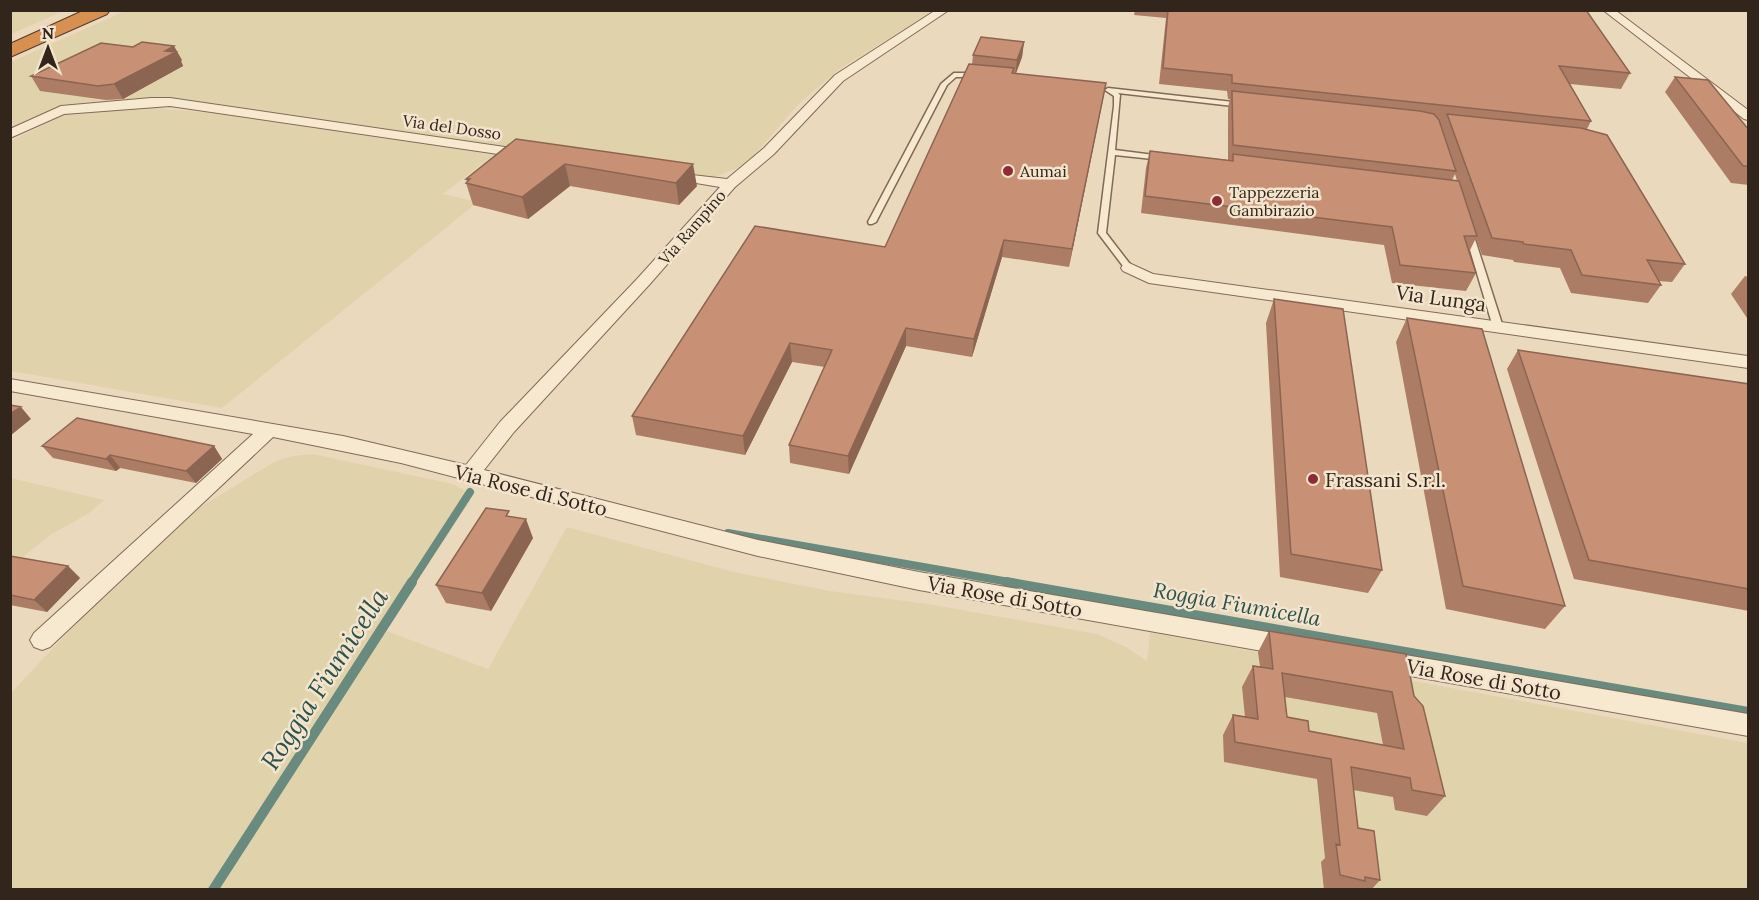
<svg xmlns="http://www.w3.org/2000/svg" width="1759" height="900" viewBox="0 0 1759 900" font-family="Lora,serif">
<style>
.farmland{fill:#e0d3ac}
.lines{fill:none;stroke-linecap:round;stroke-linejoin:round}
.stream-far1{stroke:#698a7f;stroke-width:8}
.stream{stroke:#698a7f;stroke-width:10}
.lane-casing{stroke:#826a58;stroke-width:3}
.street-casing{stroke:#826a58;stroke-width:2}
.highway-casing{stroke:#503a2c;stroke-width:2}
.lane{fill:#f7e8d0;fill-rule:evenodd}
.street{fill:#f7e8d0;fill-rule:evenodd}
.highway{fill:#d89051;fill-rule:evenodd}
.wall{fill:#ac7c65;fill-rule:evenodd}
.shaded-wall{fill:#8c6552}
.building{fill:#c89075;stroke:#8c6552;stroke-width:1.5;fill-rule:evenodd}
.poi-dot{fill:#8e2b35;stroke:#f3e4cd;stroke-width:2}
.labels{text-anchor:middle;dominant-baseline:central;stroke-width:5;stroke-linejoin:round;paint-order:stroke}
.far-street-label{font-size:16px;fill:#32251c;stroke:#f3e4cd}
.far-poi-label{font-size:16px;fill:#32251c;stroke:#f3e4cd;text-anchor:start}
.street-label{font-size:20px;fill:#32251c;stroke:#f3e4cd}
.poi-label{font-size:20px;fill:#32251c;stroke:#f3e4cd;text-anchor:start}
.water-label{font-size:21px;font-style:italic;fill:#2c524c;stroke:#f3e4cd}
.near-water-label{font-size:26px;font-style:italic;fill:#2c524c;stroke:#f3e4cd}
</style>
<rect width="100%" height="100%" fill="#ebd9be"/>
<path class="farmland" d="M 11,10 L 64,10 L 64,11 L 11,34 Z
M 125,11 L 933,11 L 838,70 L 798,105 L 754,155 L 738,168 L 715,177 L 173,98 L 66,106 L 11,132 L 11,62 Z
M 125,108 L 155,108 L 215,113 L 495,154 L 443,194 L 478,202 L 222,408 L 11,371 L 11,141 L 67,113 Z
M 313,454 L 453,484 L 469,493 L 470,501 L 384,630 L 488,669 L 567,527 L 734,572 L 830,591 L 928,604 L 1097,634 L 1126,647 L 1147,661 L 1150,632 L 1748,743 L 1748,889 L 11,889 L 10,694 L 128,568 L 168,532 L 194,511 L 274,462 L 292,456 Z
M 11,478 L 104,500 L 88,514 L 50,535 L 11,567 Z"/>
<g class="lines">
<path class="stream-far1" d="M 728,533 L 1015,583
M 411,583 L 470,492"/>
<path class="stream" d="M 1006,582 L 1748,712
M 213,890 L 412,582"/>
<defs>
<path id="lane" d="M 954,73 L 977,73 L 980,75 L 977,77 L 956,77 L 947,85 L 876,222 L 872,224 L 869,224 L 868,222 L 941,84 Z
M 1108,88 L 1242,103 L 1245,105 L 1242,107 L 1118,93 L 1120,95 L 1115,150 L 1162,156 L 1166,158 L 1162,160 L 1115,155 L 1106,233 L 1133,268 L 1129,271 L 1126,270 L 1098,233 L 1114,106 L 1114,96 L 1105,90 Z
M 1466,231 L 1472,231 L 1473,233 L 1503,327 L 1501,329 L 1495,329 L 1493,327 L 1465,233 Z"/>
<path id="street" d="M 936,10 L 949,10 L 843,81 L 774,154 L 735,187 L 649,285 L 514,432 L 484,470 L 758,540 L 919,572 L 1291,636 L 1299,639 L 1303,646 L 1299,653 L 1291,656 L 919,590 L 758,556 L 401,463 L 273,437 L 50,647 L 42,650 L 34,647 L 30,640 L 34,633 L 253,434 L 10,391 L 10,379 L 343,436 L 466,465 L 500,422 L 637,279 L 720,187 L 666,178 L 664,175 L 666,172 L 727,179 L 764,148 L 835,75 Z
M 1603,10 L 1615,10 L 1748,110 L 1748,120 L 1744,119 Z
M 151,98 L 170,98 L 526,150 L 533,154 L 526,158 L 170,106 L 64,114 L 10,138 L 10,129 L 61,106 Z
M 1129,263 L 1153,274 L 1748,356 L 1748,368 L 1149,283 L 1123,271 L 1121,268 L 1123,265 Z
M 1382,651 L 1748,714 L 1748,736 L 1382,671 L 1374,668 L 1370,661 L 1374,654 Z"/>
<path id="highway" d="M 85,10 L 110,10 L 107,14 L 10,57 L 10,44 Z"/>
</defs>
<use href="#lane" class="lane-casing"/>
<use href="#street" class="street-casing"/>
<use href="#highway" class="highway-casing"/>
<use href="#lane" class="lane"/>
<use href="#street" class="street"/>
<use href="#highway" class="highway"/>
</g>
<path class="wall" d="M 1135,10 L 1586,10 L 1630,73 L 1621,89 L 1570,84 L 1591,121 L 1587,129 L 1685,264 L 1672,282 L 1658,281 L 1661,285 L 1648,303 L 1571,293 L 1560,268 L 1514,262 L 1513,260 L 1482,255 L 1476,238 L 1469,252 L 1476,273 L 1466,291 L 1392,283 L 1384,245 L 1141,213 L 1146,168 L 1150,151 L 1228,160 L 1228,107 L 1230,99 L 1228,99 L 1227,91 L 1159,84 L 1166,18 L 1134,15 ZM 1455,174 L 1457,181 L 1452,180 Z
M 1024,42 L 1022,57 L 1016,73 L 1103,99 L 1069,267 L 1002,257 L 972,357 L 906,346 L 849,474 L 790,463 L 789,445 L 825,367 L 792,362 L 745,455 L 636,435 L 632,416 L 885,247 L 972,64 L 973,55 Z
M 182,60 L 181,61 L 183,66 L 123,99 L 106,100 L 40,91 L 31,76 Z
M 1675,77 L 1749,130 L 1749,185 L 1731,183 L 1665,92 Z
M 516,139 L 697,186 L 679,205 L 570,186 L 528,219 L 473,205 L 466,183 L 467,182 L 466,179 Z
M 1745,276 L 1749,277 L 1749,321 L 1731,294 Z
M 1274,299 L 1382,570 L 1368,593 L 1280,577 L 1266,323 Z
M 1407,318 L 1565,606 L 1545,629 L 1446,609 L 1396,342 Z
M 1518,350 L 1749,384 L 1749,611 L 1574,579 L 1507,369 Z
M 42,446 L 214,446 L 222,459 L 196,483 L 120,468 L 116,471 L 53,458 Z
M 512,517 L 533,538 L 491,611 L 446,603 L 436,585 Z
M 10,556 L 68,566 L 80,578 L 47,612 L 10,605 Z
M 1269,631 L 1414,696 L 1445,796 L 1427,816 L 1395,810 L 1393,797 L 1353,790 L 1358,828 L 1380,880 L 1371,890 L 1324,890 L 1321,862 L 1325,858 L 1317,779 L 1224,762 L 1223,735 L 1233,715 L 1245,717 L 1242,687 L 1253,666 L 1260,667 L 1258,652 ZM 1285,697 L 1377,713 L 1383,745 L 1309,731 L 1287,717 Z"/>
<path class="shaded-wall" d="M 1024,42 L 1022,57 L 1015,76 L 1017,60 Z
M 174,46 L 182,60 L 181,61 L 183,66 L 123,99 L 114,84 L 165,51 Z
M 1106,83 L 1103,99 L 1069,267 L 1072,249 Z
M 565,164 L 570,186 L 528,219 L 522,197 Z
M 693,164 L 697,186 L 679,205 L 676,183 Z
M 1004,240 L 1002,257 L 972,357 L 974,339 Z
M 906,328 L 906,346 L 849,474 L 848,456 Z
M 790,343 L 792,362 L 745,455 L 743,436 Z
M 21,407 L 31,419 L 10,436 L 10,414 Z
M 214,446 L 222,459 L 196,483 L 186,471 Z
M 110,455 L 120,468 L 116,471 L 106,459 Z
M 526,519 L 533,538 L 491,611 L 482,593 Z
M 68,566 L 80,578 L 47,612 L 34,600 Z"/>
<path class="building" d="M 1168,10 L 1586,10 L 1630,73 L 1559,66 L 1591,121 L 1232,83 L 1232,75 L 1163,68 Z
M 981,37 L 1024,42 L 1017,60 L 973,55 Z
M 142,42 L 174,46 L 165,51 L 176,52 L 114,84 L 98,86 L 31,76 L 101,43 L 133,47 Z
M 969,64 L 1014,68 L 1012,73 L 1106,83 L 1072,249 L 1004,240 L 974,339 L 906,328 L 848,456 L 789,445 L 832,350 L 790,343 L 743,436 L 632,416 L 755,226 L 885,247 Z
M 1675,77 L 1708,80 L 1749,130 L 1749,166 L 1743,166 Z
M 1232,91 L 1420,111 L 1434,114 L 1439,120 L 1456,171 L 1233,145 Z
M 1447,114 L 1581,128 L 1607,135 L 1685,264 L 1647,260 L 1661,285 L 1582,275 L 1571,250 L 1524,244 L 1523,242 L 1492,238 Z
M 516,139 L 693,164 L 676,183 L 565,164 L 522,197 L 466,183 L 470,179 L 466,179 Z
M 1150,151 L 1233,161 L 1233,154 L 1459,181 L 1477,236 L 1464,236 L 1476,273 L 1400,265 L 1392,227 L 1145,196 Z
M 1274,299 L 1343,309 L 1382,570 L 1291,554 Z
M 1407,318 L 1482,329 L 1565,606 L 1463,586 Z
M 1518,350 L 1749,384 L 1749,589 L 1589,560 Z
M 10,405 L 21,407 L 10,414 Z
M 77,418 L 214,446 L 186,471 L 110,455 L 106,459 L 42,446 Z
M 486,508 L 509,511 L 506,516 L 526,519 L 482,593 L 436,585 Z
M 10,556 L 68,566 L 34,600 L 10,595 Z
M 1269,631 L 1406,654 L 1414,696 L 1423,706 L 1445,796 L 1412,790 L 1410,778 L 1351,767 L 1358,828 L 1374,831 L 1380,880 L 1365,877 L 1365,881 L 1340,875 L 1336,844 L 1340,845 L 1331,759 L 1235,742 L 1233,715 L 1258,719 L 1253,666 L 1273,669 ZM 1282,673 L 1392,692 L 1404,749 L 1309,731 L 1308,721 L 1287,717 Z"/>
<g class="poi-dot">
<circle cx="1008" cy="171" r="6"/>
<circle cx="1217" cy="201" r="6"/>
<circle cx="1313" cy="479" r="6"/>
</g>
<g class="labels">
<g class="far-street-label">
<text transform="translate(452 127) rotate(8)">Via del Dosso</text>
<text transform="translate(692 227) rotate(-49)">Via Rampino</text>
</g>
<g class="far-poi-label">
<text x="1020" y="171">Aumai</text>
<text x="1229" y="192">Tappezzeria<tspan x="1229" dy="18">Gambirazio</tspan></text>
</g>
<g class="street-label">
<text transform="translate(1441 298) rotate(8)">Via Lunga</text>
<text transform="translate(531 490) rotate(14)">Via Rose di Sotto</text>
<text transform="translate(1005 596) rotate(10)">Via Rose di Sotto</text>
<text transform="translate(1484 679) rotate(10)">Via Rose di Sotto</text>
</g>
<g class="poi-label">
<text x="1325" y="479">Frassani S.r.l.</text>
</g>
<g class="water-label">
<text transform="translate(1237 604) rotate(10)">Roggia Fiumicella</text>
</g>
<g class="near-water-label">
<text transform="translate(324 679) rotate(-57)">Roggia Fiumicella</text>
</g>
</g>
<rect width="1759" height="900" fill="none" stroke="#32251c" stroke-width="24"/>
<g transform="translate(48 48)" stroke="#f3e4cd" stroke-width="4.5" paint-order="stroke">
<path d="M0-4.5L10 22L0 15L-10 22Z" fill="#32251c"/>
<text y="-9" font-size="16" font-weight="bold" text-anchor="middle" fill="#32251c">N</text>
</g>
</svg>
